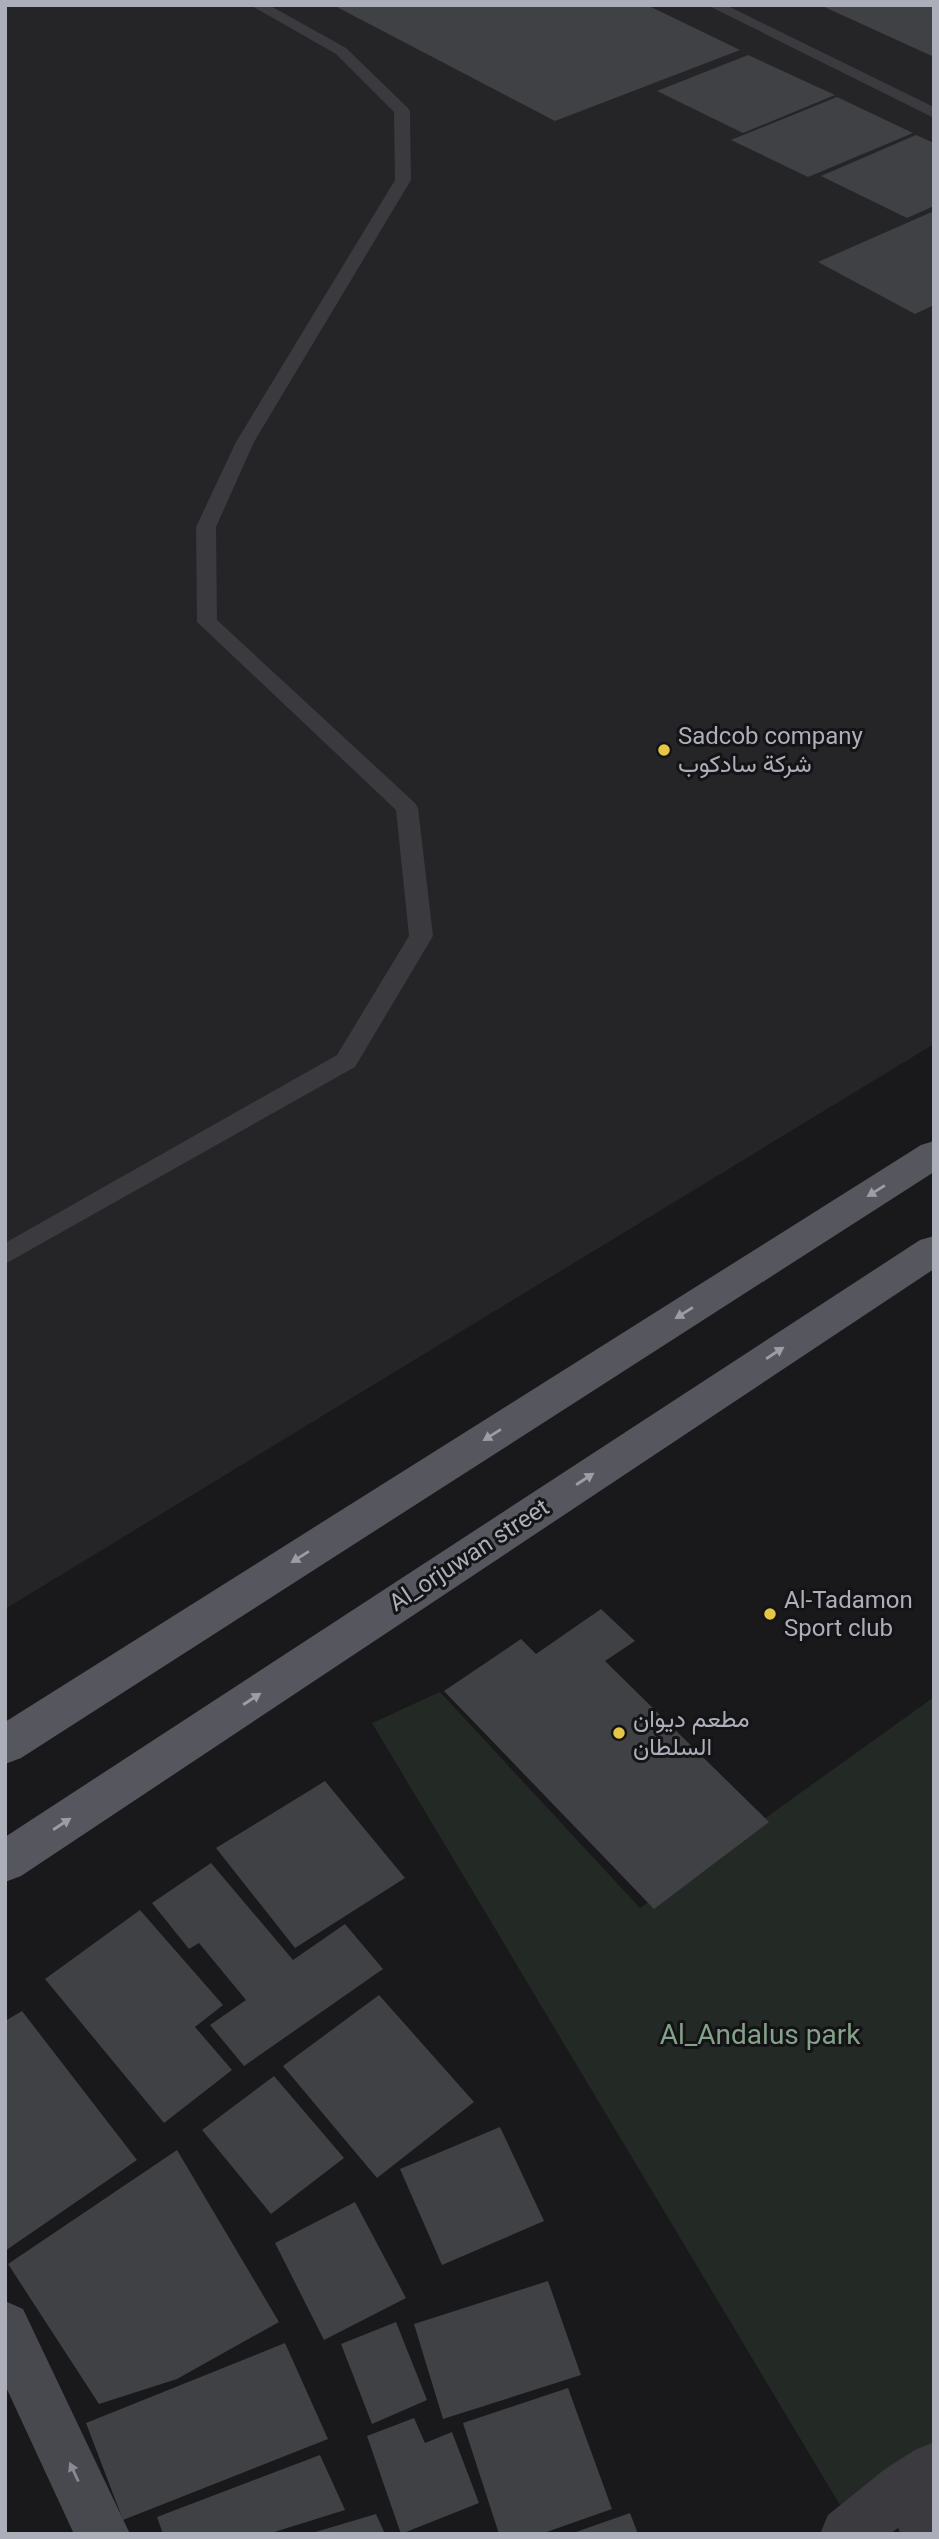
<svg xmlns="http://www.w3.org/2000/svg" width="939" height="2539" viewBox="0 0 939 2539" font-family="Roboto,Vazirmatn,sans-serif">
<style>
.built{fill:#252527}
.green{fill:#232a25}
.building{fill:#404144}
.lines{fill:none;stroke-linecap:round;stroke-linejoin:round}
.lane{fill:#3a3a3f;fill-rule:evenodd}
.street{fill:#3a3a3f;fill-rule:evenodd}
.secondary{fill:#48494f;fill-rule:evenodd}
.primary{fill:#56575e;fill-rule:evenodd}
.oneway{fill:#9b9da7}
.oneway2{fill:#898b94}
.poi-dot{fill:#e5c646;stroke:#141315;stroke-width:2.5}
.labels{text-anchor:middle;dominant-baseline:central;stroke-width:6;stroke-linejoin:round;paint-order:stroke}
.poi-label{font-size:24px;fill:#acaeb9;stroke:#141315;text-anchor:start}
.street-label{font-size:24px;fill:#acaeb9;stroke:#141315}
.near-park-label{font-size:28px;fill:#84a28a;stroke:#141315}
</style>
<rect width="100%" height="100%" fill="#19181a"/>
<path class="built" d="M 5,5 L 934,5 L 934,1044 L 5,1609 Z"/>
<path class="green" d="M 440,1692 L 640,1908 L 934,1697 L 934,2443 L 840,2505 L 372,1723 Z"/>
<path class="building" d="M 333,5 L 647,5 L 740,50 L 555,121 Z
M 820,5 L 934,5 L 934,57 Z
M 748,55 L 835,95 L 743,133 L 657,91 Z
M 837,97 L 913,133 L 808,177 L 731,140 Z
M 916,135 L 934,143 L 934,206 L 907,218 L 821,176 Z
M 934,211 L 934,305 L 915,314 L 818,262 Z
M 601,1609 L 635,1641 L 605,1661 L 769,1822 L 654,1909 L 444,1691 L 521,1639 L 536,1654 Z
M 325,1781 L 405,1878 L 295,1948 L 216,1848 Z
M 211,1863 L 293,1960 L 345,1924 L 383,1969 L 244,2066 L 210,2025 L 246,2000 L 199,1943 L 189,1949 L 152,1903 Z
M 140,1910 L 223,2005 L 195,2027 L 232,2070 L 164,2123 L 45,1979 Z
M 379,1995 L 474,2102 L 377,2178 L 283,2066 Z
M 22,2011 L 137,2160 L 5,2251 L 5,2021 Z
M 274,2076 L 344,2158 L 271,2214 L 202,2130 Z
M 500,2127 L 544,2221 L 442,2265 L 400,2169 Z
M 177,2150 L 279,2322 L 177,2379 L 99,2404 L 8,2264 Z
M 355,2202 L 406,2298 L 324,2340 L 275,2243 Z
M 548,2281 L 581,2375 L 443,2419 L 414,2324 Z
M 396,2322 L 427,2400 L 372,2424 L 341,2344 Z
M 285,2343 L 328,2439 L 123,2520 L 86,2423 Z
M 568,2388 L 612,2509 L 541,2534 L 499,2534 L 463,2423 Z
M 414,2418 L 425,2443 L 452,2432 L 479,2503 L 401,2534 L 367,2436 Z
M 320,2455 L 345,2510 L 268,2534 L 163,2534 L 157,2517 Z
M 630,2513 L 638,2534 L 573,2534 L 573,2533 Z
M 376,2514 L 385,2534 L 312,2534 L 312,2533 Z"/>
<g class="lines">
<path class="lane" d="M 250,5 L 269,5 L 346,48 L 408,108 L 410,111 L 411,180 L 254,442 L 216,527 L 217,620 L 415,803 L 418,808 L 433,936 L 355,1067 L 5,1264 L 5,1243 L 337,1055 L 409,936 L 396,810 L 197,622 L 196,527 L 236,442 L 395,180 L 394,112 L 336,54 Z
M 707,5 L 726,5 L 934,107 L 934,118 Z"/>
<path class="street" d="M 934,2442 L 934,2534 L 901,2534 L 898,2528 L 890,2534 L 820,2534 L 828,2515 L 885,2469 L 915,2450 Z"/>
<path class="secondary" d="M 5,2301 L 23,2309 L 130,2534 L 74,2534 L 5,2385 Z"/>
<path class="primary" d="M 934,1141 L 934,1172 L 21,1758 L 5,1764 L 5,1722 L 921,1145 Z
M 934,1236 L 934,1269 L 21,1876 L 5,1882 L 5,1837 L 920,1240 Z"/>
</g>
<defs><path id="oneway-solid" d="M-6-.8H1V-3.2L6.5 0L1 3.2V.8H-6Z" transform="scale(1.75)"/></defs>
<g class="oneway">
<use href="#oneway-solid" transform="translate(876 1191) rotate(148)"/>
<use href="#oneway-solid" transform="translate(684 1313) rotate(148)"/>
<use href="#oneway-solid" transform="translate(775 1353) rotate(-33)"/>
<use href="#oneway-solid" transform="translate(492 1435) rotate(148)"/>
<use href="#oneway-solid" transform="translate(585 1479) rotate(-33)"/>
<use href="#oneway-solid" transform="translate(300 1557) rotate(148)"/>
<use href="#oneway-solid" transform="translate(252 1699) rotate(-33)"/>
<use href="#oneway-solid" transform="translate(62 1824) rotate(-33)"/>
</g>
<use class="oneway2" href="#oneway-solid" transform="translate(74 2472) rotate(-115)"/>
<g class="poi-dot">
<circle cx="664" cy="750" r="7"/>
<circle cx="770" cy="1614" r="7"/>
<circle cx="619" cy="1733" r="7"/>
</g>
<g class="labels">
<g class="poi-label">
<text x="678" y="736">Sadcob company<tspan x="678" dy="28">شركة سادكوب</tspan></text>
<text x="784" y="1600">Al-Tadamon<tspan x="784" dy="28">Sport club</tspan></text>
<text x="633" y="1719">مطعم ديوان<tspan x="633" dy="28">السلطان</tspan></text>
</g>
<g class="street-label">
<text transform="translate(469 1555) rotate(-33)">Al_orjuwan street</text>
</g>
<g class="near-park-label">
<text x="760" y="2034">Al_Andalus park</text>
</g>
</g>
<rect width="939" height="2539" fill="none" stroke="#acaeb9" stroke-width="14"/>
</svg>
